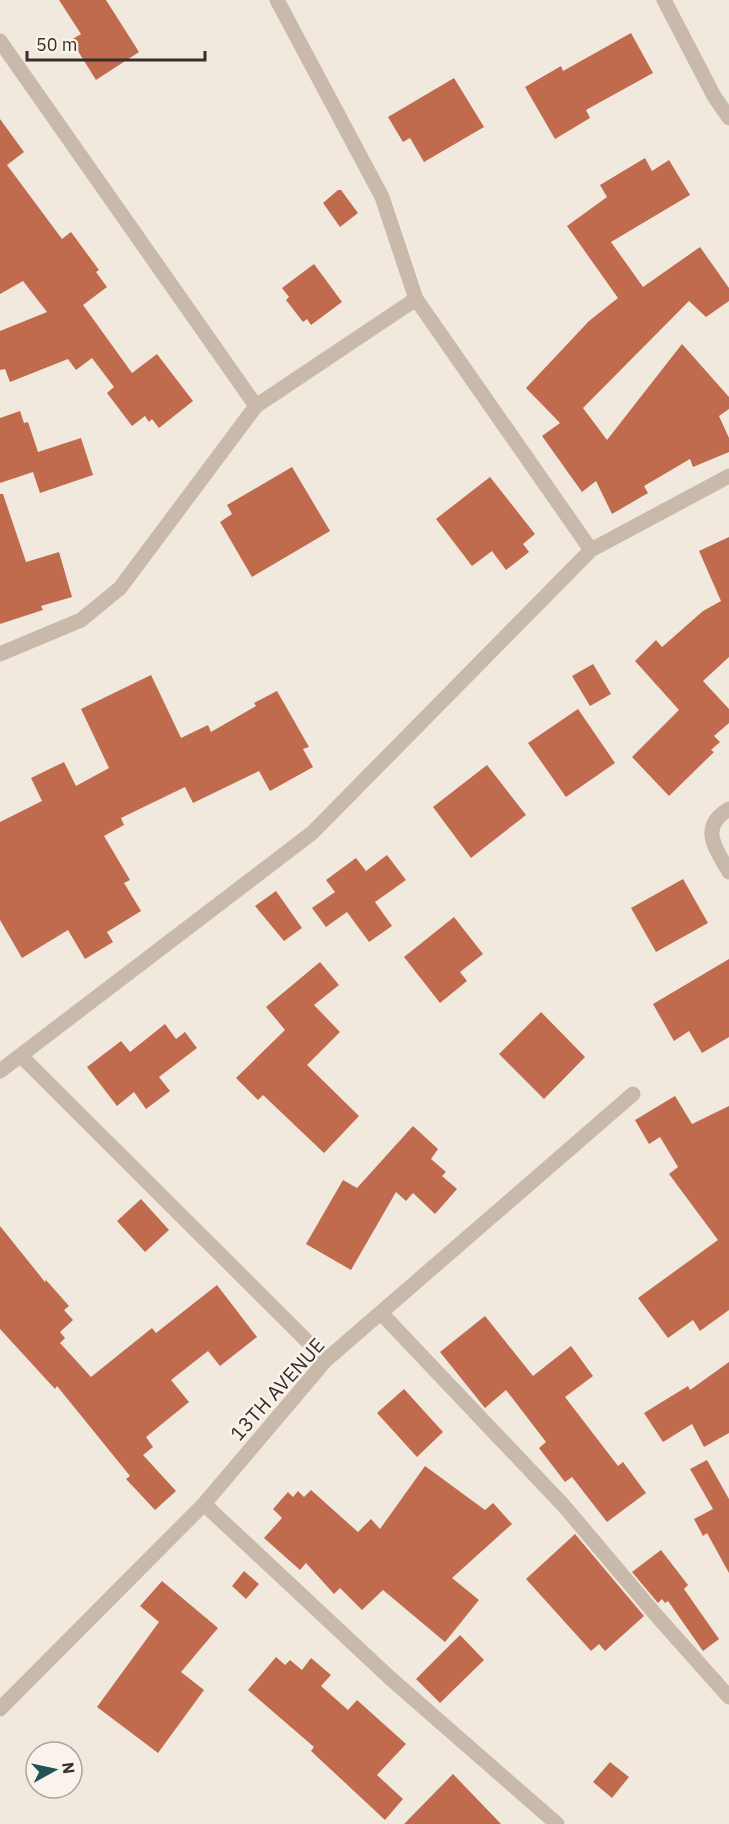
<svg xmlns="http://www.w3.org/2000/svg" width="729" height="1824" viewBox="0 0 729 1824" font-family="'IBM Plex Sans',sans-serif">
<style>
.building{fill:#c06b4e}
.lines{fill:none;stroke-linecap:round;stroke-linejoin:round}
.street{stroke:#c9b9ab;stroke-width:15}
.labels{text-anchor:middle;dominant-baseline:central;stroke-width:5;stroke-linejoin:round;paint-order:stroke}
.street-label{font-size:20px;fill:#372e2a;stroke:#f9f3eb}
</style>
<rect width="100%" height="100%" fill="#f2e9de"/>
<path class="building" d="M 59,0 L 106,0 L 139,52 L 96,80 L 71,40 L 81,34 Z
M 631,33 L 653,73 L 586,110 L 590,118 L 555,139 L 525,87 L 561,66 L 563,71 Z
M 454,78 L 484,127 L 424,162 L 410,138 L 403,142 L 388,117 Z
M 0,119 L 24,152 L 7,165 L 62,239 L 71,232 L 99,270 L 96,272 L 107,287 L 83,305 L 132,373 L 157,354 L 193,401 L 159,428 L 152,419 L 149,422 L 145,416 L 132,426 L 107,393 L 114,387 L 92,358 L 76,370 L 68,359 L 10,382 L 5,369 L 0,370 L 0,331 L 47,312 L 23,281 L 0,294 Z
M 645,158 L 652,171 L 669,160 L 690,195 L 611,242 L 643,287 L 700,247 L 729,288 L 729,301 L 706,317 L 689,301 L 583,408 L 607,440 L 682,344 L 729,397 L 729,409 L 719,416 L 729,438 L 729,452 L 693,467 L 690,459 L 644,486 L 648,493 L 612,514 L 596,481 L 582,492 L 542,436 L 560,423 L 526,388 L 589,321 L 618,298 L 567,226 L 607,197 L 600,185 Z
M 338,190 L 341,190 L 358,213 L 340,227 L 323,203 Z
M 314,264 L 342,302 L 311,325 L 307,319 L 303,322 L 286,300 L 289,297 L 282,288 Z
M 20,411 L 24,423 L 28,422 L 38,452 L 81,438 L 93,475 L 40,493 L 33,472 L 0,483 L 0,418 Z
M 292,467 L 330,531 L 252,577 L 220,522 L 232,514 L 227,505 Z
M 490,477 L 535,534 L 523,544 L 529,552 L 506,570 L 492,551 L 472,566 L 436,519 Z
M 0,494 L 3,494 L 26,562 L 59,552 L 72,597 L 41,606 L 43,610 L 0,624 Z
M 729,537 L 729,657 L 703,681 L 729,709 L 729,723 L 714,736 L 720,742 L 711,750 L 714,752 L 669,796 L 632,757 L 679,710 L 635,661 L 656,640 L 662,647 L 703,611 L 721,601 L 699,551 Z
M 593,664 L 611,694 L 590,706 L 572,676 Z
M 151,675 L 181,738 L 208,725 L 211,732 L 256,706 L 254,703 L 277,691 L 309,747 L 303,749 L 313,767 L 270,791 L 259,771 L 193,803 L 185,787 L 121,818 L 124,825 L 104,836 L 130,880 L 124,883 L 141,911 L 107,932 L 113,942 L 85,959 L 68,930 L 22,958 L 0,920 L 0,822 L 42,801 L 31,778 L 64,762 L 76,786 L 109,768 L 81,709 Z
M 578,709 L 615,763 L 566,797 L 528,743 Z
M 487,765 L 526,815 L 471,858 L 433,807 Z
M 387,855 L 406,880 L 375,902 L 392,926 L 369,942 L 347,912 L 326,927 L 312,908 L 335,892 L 326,880 L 356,858 L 366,871 Z
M 683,879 L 708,923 L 656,952 L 631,908 Z
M 276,891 L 302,928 L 284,941 L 255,906 Z
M 454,917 L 483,954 L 460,972 L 467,981 L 440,1003 L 404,957 Z
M 729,959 L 729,1037 L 702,1053 L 689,1031 L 674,1041 L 653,1004 Z
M 320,962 L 339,985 L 314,1005 L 340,1032 L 307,1065 L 359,1116 L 324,1153 L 263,1095 L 258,1100 L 236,1078 L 285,1030 L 266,1007 Z
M 541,1012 L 585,1057 L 544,1099 L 499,1054 Z
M 165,1024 L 176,1039 L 185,1032 L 197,1048 L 159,1077 L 170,1091 L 146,1109 L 134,1092 L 117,1106 L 87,1067 L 121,1041 L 130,1052 Z
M 675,1096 L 692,1124 L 729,1106 L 729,1310 L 700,1331 L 693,1320 L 668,1338 L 638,1298 L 718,1240 L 669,1174 L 678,1167 L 660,1137 L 649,1144 L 635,1120 Z
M 413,1126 L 438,1149 L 431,1159 L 446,1172 L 442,1176 L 457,1189 L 435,1214 L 413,1193 L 406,1201 L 396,1192 L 351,1270 L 306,1244 L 343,1180 L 357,1188 Z
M 141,1199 L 169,1230 L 145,1252 L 117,1221 Z
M 0,1226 L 45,1282 L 46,1280 L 69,1306 L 64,1310 L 73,1320 L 60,1332 L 65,1338 L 60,1343 L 91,1377 L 152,1328 L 156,1333 L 217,1285 L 257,1337 L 220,1366 L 208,1351 L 171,1380 L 189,1402 L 146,1437 L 153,1447 L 143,1455 L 176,1491 L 155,1510 L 126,1479 L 130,1476 L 57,1386 L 55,1389 L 0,1329 Z
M 485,1316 L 533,1376 L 571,1346 L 593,1376 L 565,1397 L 618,1466 L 623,1462 L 646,1493 L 607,1522 L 572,1477 L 565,1482 L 539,1448 L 546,1442 L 506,1390 L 485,1408 L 440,1352 Z
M 729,1362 L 729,1433 L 704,1447 L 692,1424 L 663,1442 L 644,1413 L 688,1386 L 690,1390 Z
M 404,1389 L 443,1432 L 417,1457 L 377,1413 Z
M 707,1460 L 729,1499 L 729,1573 L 707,1533 L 703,1536 L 694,1519 L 713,1509 L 690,1469 Z
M 425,1466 L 485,1510 L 493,1503 L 512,1524 L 452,1578 L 479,1600 L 445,1642 L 383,1590 L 362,1610 L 340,1588 L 334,1594 L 306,1563 L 300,1570 L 264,1538 L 282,1518 L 273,1509 L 288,1492 L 293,1497 L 298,1491 L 304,1497 L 311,1490 L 358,1532 L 371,1519 L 380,1529 Z
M 575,1534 L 644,1616 L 605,1651 L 599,1644 L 591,1651 L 526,1579 Z
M 661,1550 L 688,1585 L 684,1589 L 719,1639 L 703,1651 L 668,1601 L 665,1603 L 662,1599 L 658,1603 L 632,1572 Z
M 244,1571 L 259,1584 L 246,1599 L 232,1586 Z
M 162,1581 L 218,1628 L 181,1672 L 204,1690 L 158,1753 L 97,1707 L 159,1622 L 140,1606 Z
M 460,1635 L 484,1660 L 440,1703 L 416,1679 Z
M 276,1657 L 285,1665 L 290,1660 L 302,1670 L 311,1658 L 331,1675 L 321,1686 L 348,1710 L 357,1700 L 406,1744 L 377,1775 L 403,1799 L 385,1820 L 311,1751 L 314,1747 L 248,1690 Z
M 610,1762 L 629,1777 L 612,1798 L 593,1782 Z
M 453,1774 L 501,1824 L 404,1824 Z"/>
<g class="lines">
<path class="street" d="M 277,0 L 382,197 L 416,299 L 591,550
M 664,0 L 714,96 L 729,118
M 0,41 L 256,406
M 0,654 L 81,620 L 120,588 L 256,406 L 416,299
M 729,809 C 698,827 716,849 729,872
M 21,1056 L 326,1360
M 0,1071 L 312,833 L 591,550 L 729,476
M 381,1313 L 564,1506 L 656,1615 L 729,1697
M 204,1504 L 390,1678 L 557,1824
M 0,1709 L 204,1504 L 326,1360 L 633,1094"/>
</g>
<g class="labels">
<g class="street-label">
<text transform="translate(277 1389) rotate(-48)">13TH AVENUE</text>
</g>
</g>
<g transform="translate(54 1770) rotate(82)"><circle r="28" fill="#f9f3eb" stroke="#aba49e" stroke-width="1.5"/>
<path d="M0-4.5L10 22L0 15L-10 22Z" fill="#215357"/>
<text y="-9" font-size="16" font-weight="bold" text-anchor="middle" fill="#372e2a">N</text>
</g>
<path d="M27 51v9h178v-9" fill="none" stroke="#372e2a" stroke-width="3"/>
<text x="36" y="51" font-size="18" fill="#372e2a" stroke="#f9f3eb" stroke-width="4.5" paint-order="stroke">50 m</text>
</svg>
